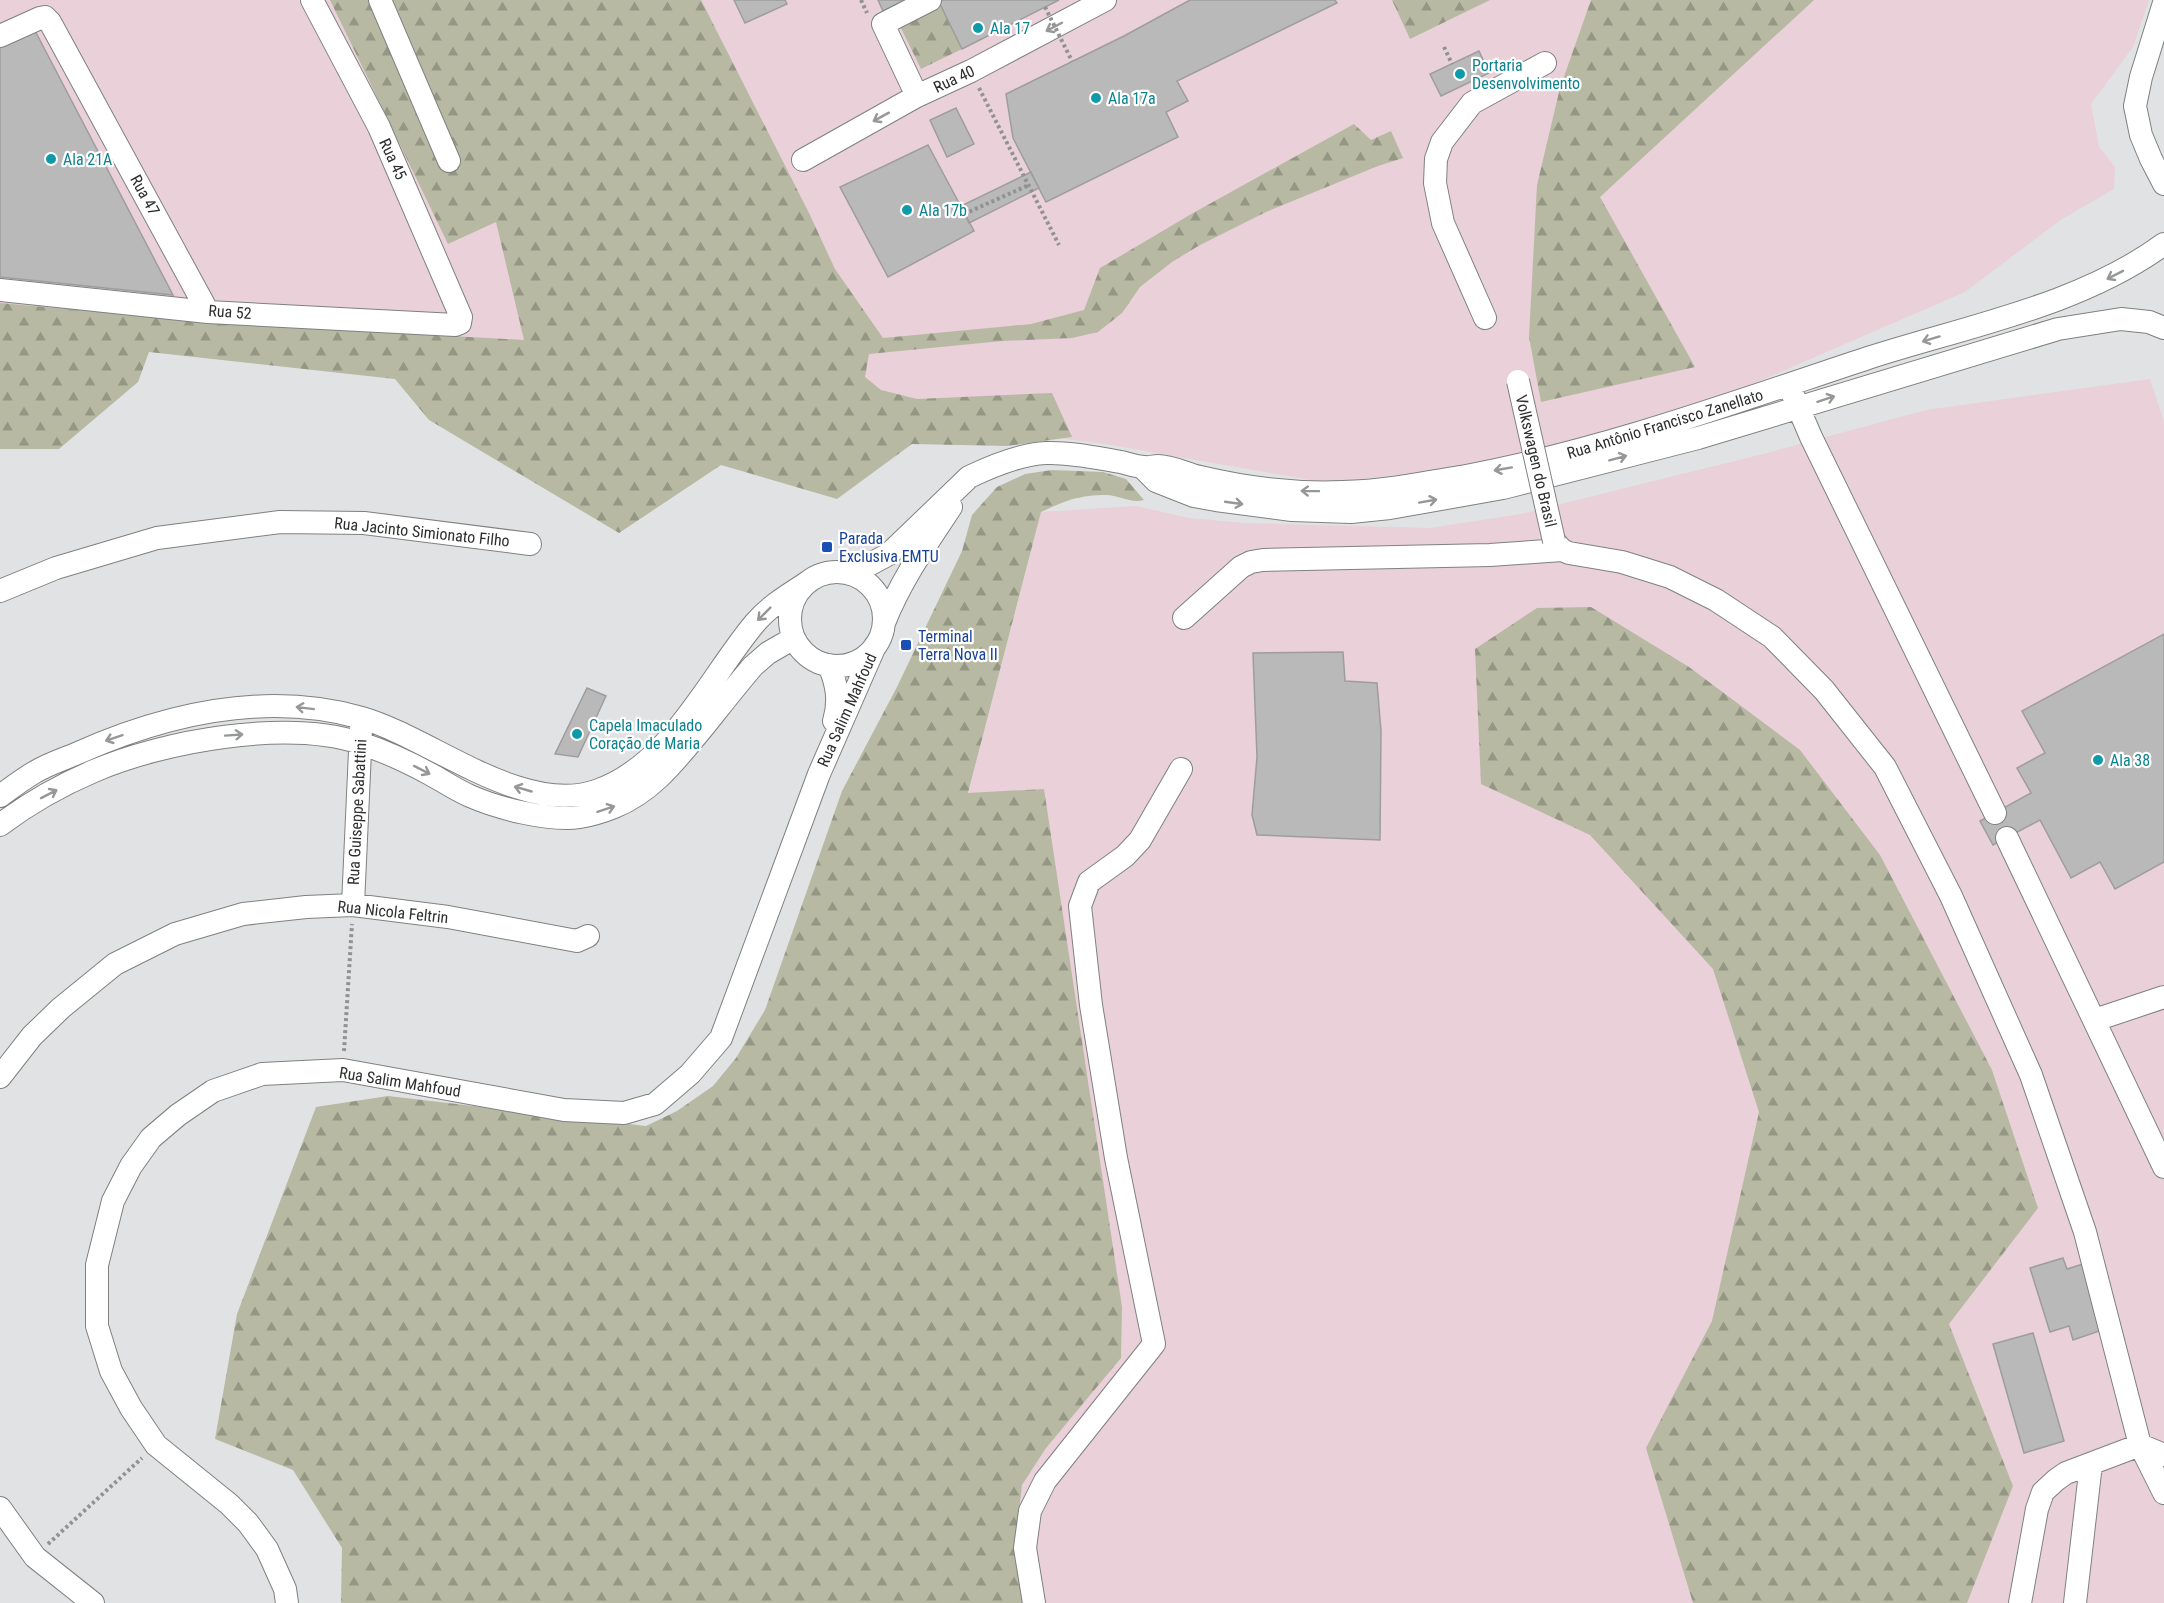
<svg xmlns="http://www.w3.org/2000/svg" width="2164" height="1603" viewBox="0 0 2164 1603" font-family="'Roboto Condensed',sans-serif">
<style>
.industrial{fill:#e9d0d9}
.forest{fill:url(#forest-firs)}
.building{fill:#bab9ba;stroke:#9e9d9e;stroke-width:1.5}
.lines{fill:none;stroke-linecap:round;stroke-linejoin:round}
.minor-casing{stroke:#7f8181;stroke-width:24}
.path{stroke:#919292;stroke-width:4;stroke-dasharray:3 3;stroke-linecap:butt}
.minor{stroke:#fff;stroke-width:22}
.minor-bridge-casing{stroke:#7f8181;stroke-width:24;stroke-linecap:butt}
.path-bridge{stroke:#919292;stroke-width:4;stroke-dasharray:3 3;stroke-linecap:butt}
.minor-bridge{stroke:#fff;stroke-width:22}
.oneway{stroke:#969797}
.culture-dot{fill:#0f9aa8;stroke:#fff;stroke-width:2}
.transit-dot{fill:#1a4fb4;stroke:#fff;stroke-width:2}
.labels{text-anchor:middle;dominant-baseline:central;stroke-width:4.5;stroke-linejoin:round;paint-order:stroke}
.culture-label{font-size:16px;fill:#0d838f;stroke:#fff;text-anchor:start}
.street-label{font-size:16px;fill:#2e2f2f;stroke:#fff}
.transit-label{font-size:16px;fill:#164399;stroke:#fff;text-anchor:start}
</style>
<defs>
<pattern id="forest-firs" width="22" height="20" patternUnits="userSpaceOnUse" patternTransform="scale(1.5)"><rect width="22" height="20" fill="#b7b9a3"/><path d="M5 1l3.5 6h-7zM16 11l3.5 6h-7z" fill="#959785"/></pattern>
</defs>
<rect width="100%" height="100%" fill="#e1e2e3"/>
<path class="industrial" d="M 0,0 L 2149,0 L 2133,47 L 2091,104 L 2099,147 L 2115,167 L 2114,189 L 2062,219 L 1965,292 L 1718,399 L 1525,460 L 1327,483 L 1105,444 L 567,374 L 0,305 Z
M 2150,379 L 2164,422 L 2164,1603 L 1029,1603 L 1016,1540 L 1022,1485 L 1046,1448 L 1044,789 L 968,794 L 1041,512 L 1136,506 L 1189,518 L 1244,523 L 1430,528 L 1521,514 L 1763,454 L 1926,410 Z"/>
<path class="forest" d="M 330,0 L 701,0 L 809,213 L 835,269 L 883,338 L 1031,324 L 1084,310 L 1100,268 L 1193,213 L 1354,124 L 1371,140 L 1391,131 L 1403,158 L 1378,166 L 1266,212 L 1200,245 L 1172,262 L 1140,287 L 1122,313 L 1098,332 L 1072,338 L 1002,341 L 869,354 L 865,377 L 881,390 L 917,399 L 1052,393 L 1072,437 L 1007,446 L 912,444 L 837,499 L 721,465 L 619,533 L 429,420 L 395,379 L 149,352 L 138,382 L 59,449 L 0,449 L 0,303 L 237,324 L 524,340 L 496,222 L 448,244 Z
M 1392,0 L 1490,0 L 1410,39 Z
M 1591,0 L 1814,0 L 1600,197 L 1695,367 L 1541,402 L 1529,337 L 1537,185 L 1560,88 Z
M 940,4 L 962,49 L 921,69 L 899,24 Z
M 1052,470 L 1103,472 L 1126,479 L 1144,500 C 1131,504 1119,495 1106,495 C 1078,495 1065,501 1041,512 L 968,793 L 1044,789 L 1122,1307 L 1121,1358 L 1046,1448 L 1022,1485 L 1016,1540 L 1029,1603 L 341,1603 L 342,1548 L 293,1470 L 215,1439 L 237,1314 L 316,1107 L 388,1096 L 646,1126 L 677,1111 L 713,1086 L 736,1058 L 765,1010 L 842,791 L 897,687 L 962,551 L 972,515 L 997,487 L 1025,474 Z
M 1591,607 L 1689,667 L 1800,750 L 1880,855 L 1992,1070 L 2038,1208 L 1949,1324 L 2013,1486 L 1967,1603 L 1693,1603 L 1646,1448 L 1712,1321 L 1759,1112 L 1713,969 L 1590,835 L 1481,784 L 1475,649 L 1537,608 Z"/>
<path class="building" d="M 734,0 L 785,0 L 787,4 L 745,23 Z
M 878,0 L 905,0 L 883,11 Z
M 938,0 L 1059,0 L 962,49 Z
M 1190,0 L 1335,0 L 1337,3 L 1177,81 L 1188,101 L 1166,112 L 1178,137 L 1046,202 L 1013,138 L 1006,94 L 1124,36 Z
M 32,25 L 173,295 L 0,277 L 0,41 Z
M 1479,51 L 1489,73 L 1441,96 L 1430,74 Z
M 956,108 L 974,144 L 947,157 L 930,120 Z
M 928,145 L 974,231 L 888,277 L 840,187 Z
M 928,145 L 974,231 L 888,277 L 840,187 Z
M 1031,172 L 1039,188 L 969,223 L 961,206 Z
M 2164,634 L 2164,862 L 2115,889 L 2100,862 L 2071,878 L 2040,820 L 1993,845 L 1980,821 L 2031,793 L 2017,768 L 2045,753 L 2022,711 Z
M 1343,652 L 1345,681 L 1377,683 L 1381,731 L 1380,840 L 1257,835 L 1252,815 L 1257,757 L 1253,653 Z
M 587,688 L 606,696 L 578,757 L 555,754 Z
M 2063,1258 L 2067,1269 L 2096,1260 L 2105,1329 L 2073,1340 L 2069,1326 L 2050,1332 L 2030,1268 Z
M 2033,1333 L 2064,1441 L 2024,1453 L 1993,1344 Z"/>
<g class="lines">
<defs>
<path id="minor" d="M 380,0 L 449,161
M 2164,3 L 2141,77 L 2135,106 L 2141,135 L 2151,159 L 2164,184
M 0,36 L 40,18 L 45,17 L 50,22 L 208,312
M 917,96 L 883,24 L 930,0
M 803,160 L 917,96 L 971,71 L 1105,0
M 0,290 L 208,312 L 455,325 L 460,323 L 461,317 L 379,127 L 312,0
M 1485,318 L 1443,223 L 1435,183 L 1436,159 L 1442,142 L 1472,103 L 1545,63
M 1793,395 L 1811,437 L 1995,813
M 1143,468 L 1156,481 L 1194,496 L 1216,500 L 1292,510 L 1351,512 L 1390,508 L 1503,488 L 1698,438 L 2058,329 L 2121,319 L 2149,322 L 2164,328
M 1554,541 L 1562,550 L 1569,553 L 1622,562 L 1670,577 L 1716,600 L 1772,637 L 1824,690 L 1885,767 L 1951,896 L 2031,1075 L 2085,1232 L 2140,1445 L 2164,1493
M790 619a47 47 0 1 1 94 0a47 47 0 1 1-94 0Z
M 852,574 L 889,554 L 969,477 C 992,466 1020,454 1046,453 C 1070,452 1097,458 1121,462 C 1129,464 1137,467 1145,467 C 1149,468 1153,466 1158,466 C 1172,466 1186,474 1200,477 C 1246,488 1296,494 1343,492 C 1384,491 1425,483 1466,476 C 1604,450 1735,402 1868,358 C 1967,326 2079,306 2164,244
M 0,591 L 56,568 L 157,538 L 280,522 L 364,523 L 530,544
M 1184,618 L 1241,567 L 1251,562 L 1263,560 L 1490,555 L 1562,550
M 884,623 C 901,580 926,545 951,507
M 829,665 C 837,685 840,700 834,721
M 0,796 C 11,788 23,779 35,772 C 48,764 64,759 78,753 C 166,714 267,691 362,718 C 431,738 522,816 596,791 C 670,766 708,679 755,623 C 771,604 792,593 811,580
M 0,825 C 29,803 61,785 94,771 C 163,741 287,719 360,743 C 384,751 408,762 430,774 C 443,781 456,790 470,796 C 497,808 551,822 580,817 C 591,815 604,811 614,807 C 652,792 676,760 701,730 C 718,709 735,687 753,666 L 768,653 L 794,638
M 2007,838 L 2164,1167
M 353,905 L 361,729
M 2095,1020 L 2164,997
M 0,1077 L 32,1036 L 61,1008 L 115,964 L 175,934 L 243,914 L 306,907 L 353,905 L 448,917 L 577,941 L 588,936
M 0,1508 L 35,1557 L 93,1603
M 287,1603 L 285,1589 L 267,1549 L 248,1523 L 229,1504 L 156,1445 L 131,1408 L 111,1371 L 97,1326 L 97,1265 L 113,1201 L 131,1166 L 151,1138 L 178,1115 L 213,1091 L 262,1074 L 343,1070 L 564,1110 L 624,1113 L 655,1104 L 690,1074 L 721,1038 L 819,774 L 875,646
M 1034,1603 L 1025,1548 L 1030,1511 L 1045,1481 L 1154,1344 L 1116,1158 L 1091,1005 L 1080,906 L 1089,882 L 1125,856 L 1140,840 L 1181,769
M 2020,1603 L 2037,1509 L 2043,1492 L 2056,1480 L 2066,1473 L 2140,1445 L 2164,1455
M 2075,1603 L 2091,1464"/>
</defs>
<use href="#minor" class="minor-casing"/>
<path class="path" d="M 861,0 L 867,13
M 1444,47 L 1452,64
M 979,88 L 1059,245
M 964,214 L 1029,185
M 344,1051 L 352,924
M 48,1544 L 142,1458"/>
<use href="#minor" class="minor"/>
<defs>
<path id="minor-bridge" d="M 1518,381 L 1554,541"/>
</defs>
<use href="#minor-bridge" class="minor-bridge-casing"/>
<path class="path-bridge" d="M 1045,7 L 1072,61"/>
<use href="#minor-bridge" class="minor-bridge"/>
</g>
<defs><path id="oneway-shaft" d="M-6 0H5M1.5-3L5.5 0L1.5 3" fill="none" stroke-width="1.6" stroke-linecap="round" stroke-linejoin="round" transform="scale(1.5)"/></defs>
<g class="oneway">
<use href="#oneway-shaft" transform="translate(1054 27) rotate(152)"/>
<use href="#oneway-shaft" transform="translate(881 117) rotate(151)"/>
<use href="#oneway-shaft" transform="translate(2115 275) rotate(153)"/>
<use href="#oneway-shaft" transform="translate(1931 339) rotate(163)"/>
<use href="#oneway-shaft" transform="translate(1826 399) rotate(-18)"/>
<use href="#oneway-shaft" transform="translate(1618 458) rotate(-15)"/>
<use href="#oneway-shaft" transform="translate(1503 469) rotate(170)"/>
<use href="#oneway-shaft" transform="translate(1310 491) rotate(-179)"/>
<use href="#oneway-shaft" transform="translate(1428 501) rotate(-10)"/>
<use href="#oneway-shaft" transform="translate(1234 503) rotate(8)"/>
<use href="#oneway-shaft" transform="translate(764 614) rotate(135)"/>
<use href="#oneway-shaft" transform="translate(305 708) rotate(-173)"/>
<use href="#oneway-shaft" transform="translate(234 735) rotate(-4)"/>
<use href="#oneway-shaft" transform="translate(114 738) rotate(161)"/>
<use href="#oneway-shaft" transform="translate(422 770) rotate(27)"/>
<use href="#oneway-shaft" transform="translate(523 789) rotate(-164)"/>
<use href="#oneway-shaft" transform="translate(49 794) rotate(-27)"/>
<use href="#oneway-shaft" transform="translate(606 809) rotate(-18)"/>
</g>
<g class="culture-dot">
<circle cx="978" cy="28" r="6"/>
<circle cx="1460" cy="74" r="6"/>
<circle cx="1096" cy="98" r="6"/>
<circle cx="51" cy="159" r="6"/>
<circle cx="907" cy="210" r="6"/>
<circle cx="577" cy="734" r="6"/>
<circle cx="2098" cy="760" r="6"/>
</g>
<g class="transit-dot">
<rect x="821" y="541" width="12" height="12" rx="3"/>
<rect x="900" y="639" width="12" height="12" rx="3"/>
</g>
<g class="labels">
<g class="culture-label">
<text x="990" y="28">Ala 17</text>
<text x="1472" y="65">Portaria<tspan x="1472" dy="18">Desenvolvimento</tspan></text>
<text x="1108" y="98">Ala 17a</text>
<text x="63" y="159">Ala 21A</text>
<text x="919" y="210">Ala 17b</text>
<text x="589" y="725">Capela Imaculado<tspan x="589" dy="18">Coração de Maria</tspan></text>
<text x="2110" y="760">Ala 38</text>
</g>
<g class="street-label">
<text transform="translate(954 79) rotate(-25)">Rua 40</text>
<text transform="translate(393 159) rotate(65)">Rua 45</text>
<text transform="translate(145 195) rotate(61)">Rua 47</text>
<text transform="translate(230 312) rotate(4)">Rua 52</text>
<text transform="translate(1665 424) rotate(-17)">Rua Antônio Francisco Zanellato</text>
<text transform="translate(1536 461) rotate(77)">Volkswagen do Brasil</text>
<text transform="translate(422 532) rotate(6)">Rua Jacinto Simionato Filho</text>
<text transform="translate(847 710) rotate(-66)">Rua Salim Mahfoud</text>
<text transform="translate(357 812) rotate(-87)">Rua Guiseppe Sabattini</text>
<text transform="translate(393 912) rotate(6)">Rua Nicola Feltrin</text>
<text transform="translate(400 1082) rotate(9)">Rua Salim Mahfoud</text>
</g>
<g class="transit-label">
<text x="839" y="538">Parada<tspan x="839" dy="18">Exclusiva EMTU</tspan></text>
<text x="918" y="636">Terminal<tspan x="918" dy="18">Terra Nova II</tspan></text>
</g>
</g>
</svg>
